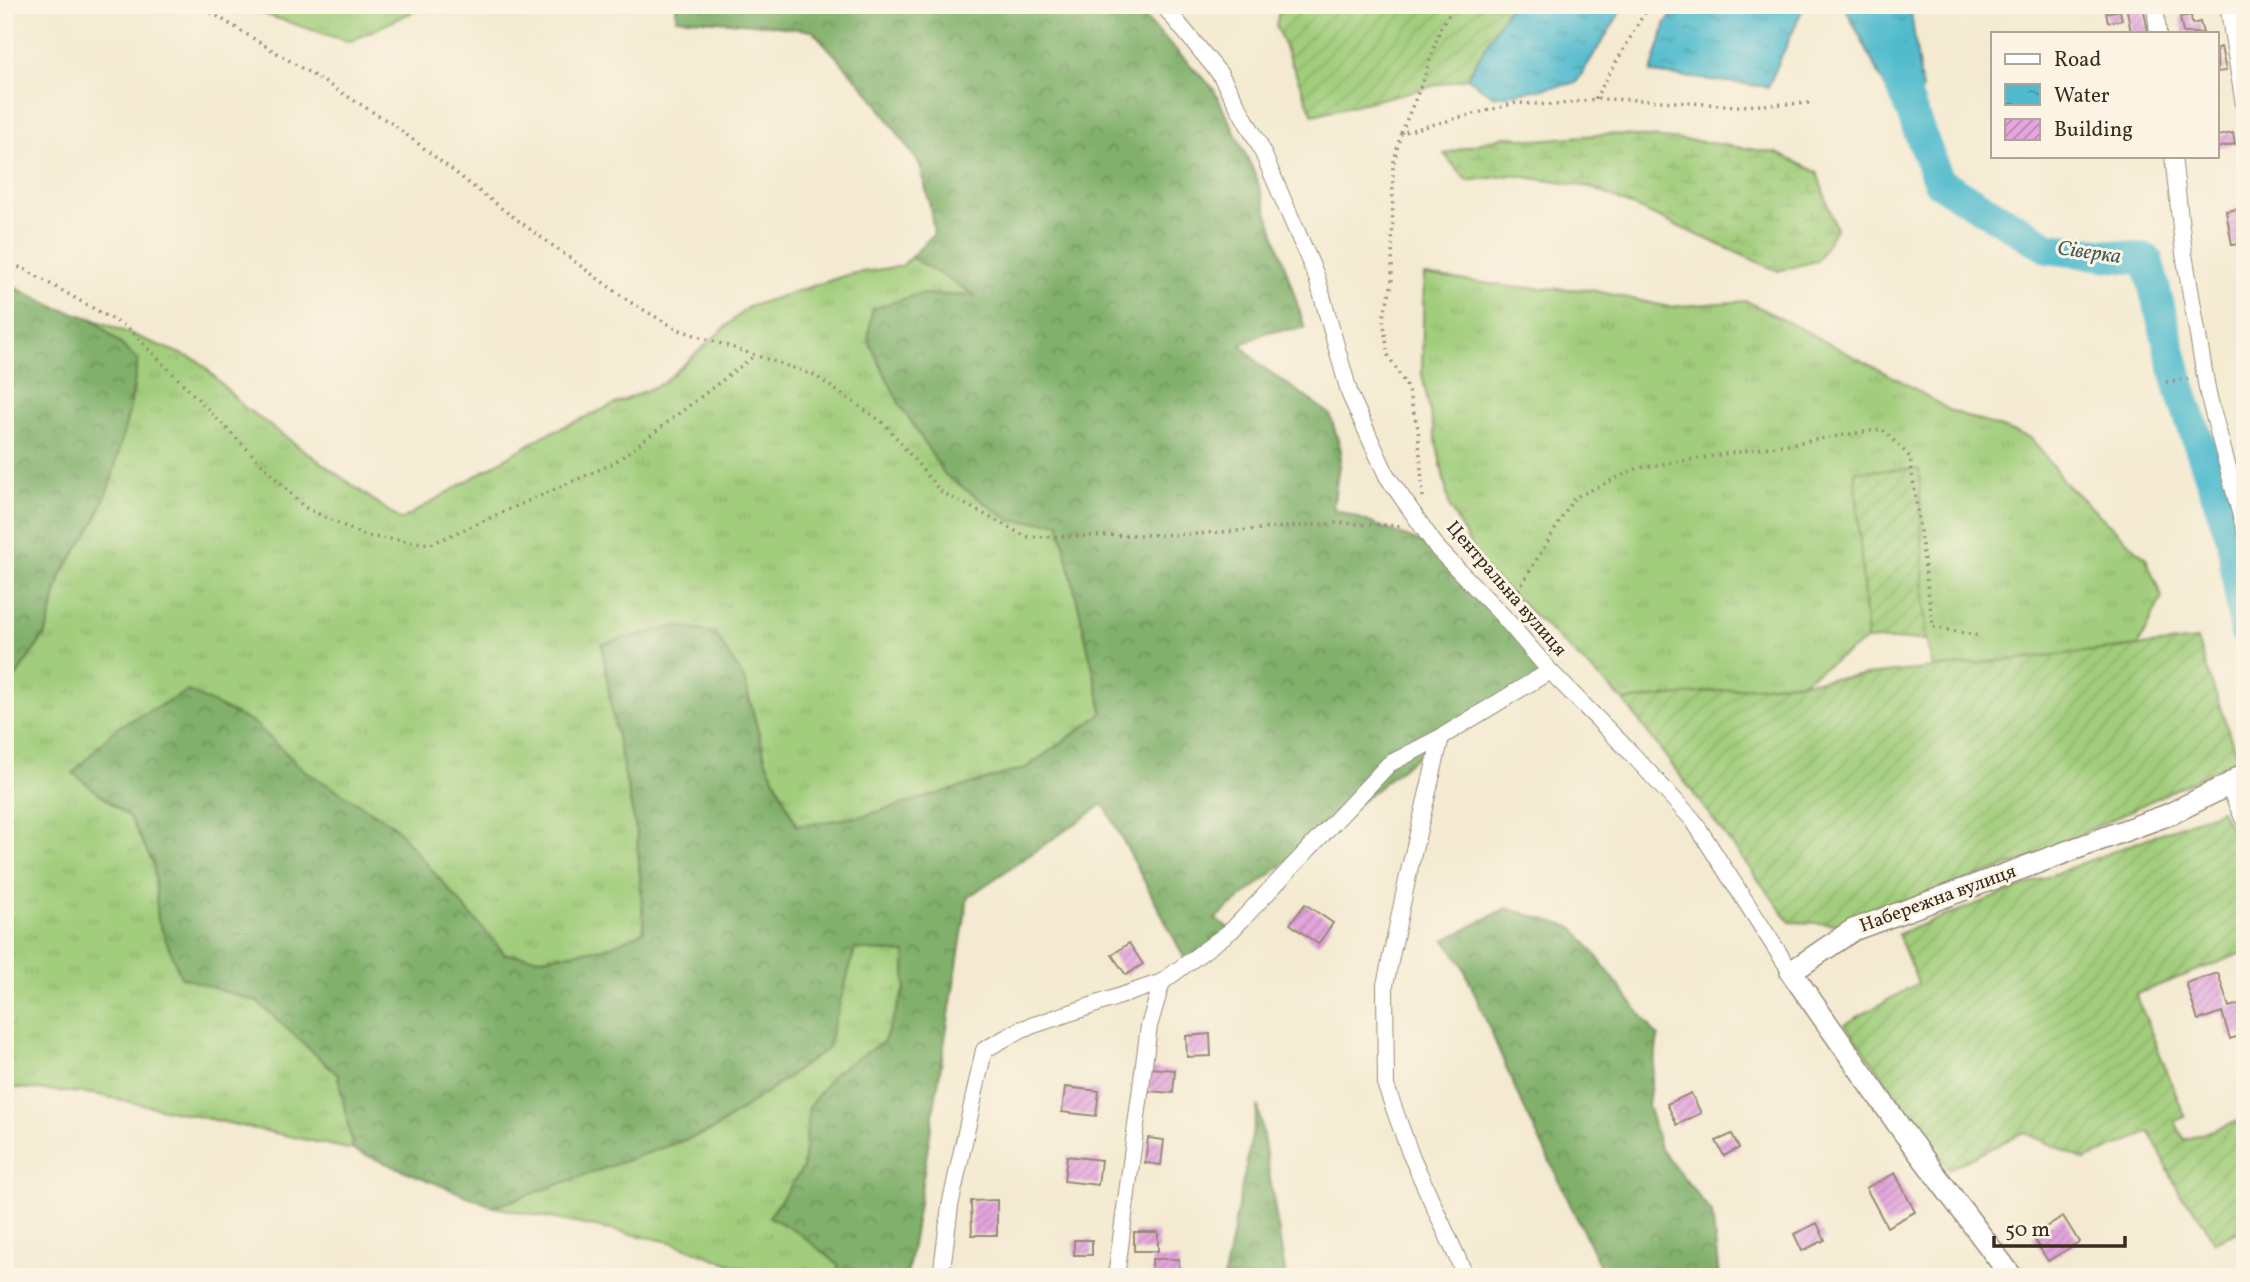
<svg xmlns="http://www.w3.org/2000/svg" width="2250" height="1282" viewBox="0 0 2250 1282" font-family="Vollkorn,serif">
<style>
.grass{fill:url(#grass-tufts);stroke:#6e7c4c;stroke-width:2}
.forest{fill:url(#forest-crowns);stroke:#5e6d44;stroke-width:2}
.wetland{fill:url(#wetland-marsh);stroke:#6e7c4c;stroke-width:2}
.garden{fill:url(#garden-furrows);stroke:#6e7c4c;stroke-width:2}
.water{fill:url(#water-ripples);stroke:#467276;stroke-width:2}
.lines{fill:none;stroke-linecap:round;stroke-linejoin:round}
.river{stroke:#51bbcd;stroke-width:32}
.building{fill:url(#building-hatch)}
.street-casing{stroke:#988a78;stroke-width:18}
.secondary-casing{stroke:#988a78;stroke-width:24}
.path{stroke:#988a78;stroke-width:3.5;stroke-dasharray:2 5;stroke-linecap:butt}
.street{stroke:#fff;stroke-width:16}
.secondary{stroke:#fff;stroke-width:21}
.labels{text-anchor:middle;dominant-baseline:central;stroke-width:6;stroke-linejoin:round;paint-order:stroke}
.street-label{font-size:19px;fill:#3b2a1e;stroke:#fcf5e5}
.water-label{font-size:21px;font-style:italic;fill:#435d5b;stroke:#fcf5e5}
</style>
<defs>
<pattern id="grass-tufts" width="24" height="20" patternUnits="userSpaceOnUse" patternTransform="scale(1.75)"><rect width="24" height="20" fill="#a1cd7b"/><path d="M3 7l-1-3M5 7V3M7 7l1-3M15 17l-1-3M17 17v-4M19 17l1-3" fill="none" stroke="#8cb06a"/></pattern>
<pattern id="forest-crowns" width="20" height="18" patternUnits="userSpaceOnUse" patternTransform="scale(1.75)"><rect width="20" height="18" fill="#80b06b"/><path d="M2 6a3 3 0 1 1 6 0M12 15a3 3 0 1 1 6 0" fill="none" stroke="#6a8f57"/></pattern>
<pattern id="wetland-marsh" width="20" height="14" patternUnits="userSpaceOnUse" patternTransform="scale(1.75)"><rect width="20" height="14" fill="#a1cd7b"/><path d="M1 5h8M5 5V1M11 12h8M15 12V8" fill="none" stroke="#8cb06a"/></pattern>
<pattern id="garden-furrows" width="10" height="10" patternUnits="userSpaceOnUse" patternTransform="scale(1.75)"><rect width="10" height="10" fill="#a1cd7b"/><path d="M-1 1l2-2M0 10L10 0M9 11l2-2" fill="none" stroke="#8cb06a"/></pattern>
<pattern id="water-ripples" width="26" height="14" patternUnits="userSpaceOnUse" patternTransform="scale(1.75)"><rect width="26" height="14" fill="#51bbcd"/><path d="M2 4q2-2 4 0t4 0M15 11q2-2 4 0t4 0" fill="none" stroke="#4498a6"/></pattern>
<pattern id="building-hatch" width="6" height="6" patternUnits="userSpaceOnUse" patternTransform="scale(1.75)"><rect width="6" height="6" fill="#e4a6dd"/><path d="M-1 1l2-2M0 6l6-6M5 7l2-2" fill="none" stroke="#ba87b3"/></pattern>
</defs>
<rect width="100%" height="100%" fill="#fcf5e5"/>
<filter id="ink" filterUnits="userSpaceOnUse"><feTurbulence type="fractalNoise" baseFrequency=".0143" numOctaves="2"/><feDisplacementMap in="SourceGraphic" scale="14" xChannelSelector="R" yChannelSelector="G"/><feConvolveMatrix kernelMatrix="1 2 1 2 8 2 1 2 1" color-interpolation-filters="sRGB"/></filter>
<filter id="wash" filterUnits="userSpaceOnUse"><feTurbulence type="fractalNoise" baseFrequency=".00686" numOctaves="4" result="noise"/><feDisplacementMap in="SourceGraphic" scale="28" xChannelSelector="R" yChannelSelector="G"/><feGaussianBlur stdDeviation="1.57" result="paint"/><feColorMatrix in="noise" values="0 0 0 0 0 0 0 0 0 0 0 0 0 0 0 0 0 1.4 0 .05"/><feComposite in="paint" operator="in"/></filter>
<g filter="url(#wash)">
<rect width="100%" height="100%" fill="#f4ead1"/>
<path class="grass" d="M 236,5 L 427,5 L 349,42 Z
M 911,257 L 978,296 L 919,294 L 1011,521 L 1059,522 L 1103,713 L 1026,768 L 863,816 L 797,826 L 766,761 L 744,679 L 602,644 L 612,712 L 637,835 L 644,932 L 609,947 L 541,958 L 505,955 L 392,824 L 305,771 L 254,723 L 73,773 L 130,817 L 154,865 L 158,920 L 181,977 L 258,1002 L 338,1075 L 353,1150 L 94,1094 L 5,1087 L 5,692 L 46,633 L 61,575 L 96,520 L 112,478 L 130,407 L 138,360 L 93,319 L 199,361 L 244,407 L 401,520 L 545,435 L 663,383 L 748,307 L 850,274 L 902,266 Z
M 1424,275 L 1512,287 L 1591,290 L 1669,307 L 1747,301 L 1907,384 L 1949,410 L 2031,438 L 2066,484 L 2146,558 L 2162,597 L 2138,646 L 1933,668 L 1926,640 L 1855,471 L 1867,640 L 1801,682 L 1624,701 L 1482,566 L 1450,508 L 1422,374 Z
M 855,949 L 905,953 L 905,989 L 884,1041 L 833,1074 L 809,1107 L 803,1168 L 770,1216 L 796,1231 L 838,1264 L 839,1277 L 765,1277 L 671,1242 L 494,1207 L 713,1130 L 827,1049 Z"/>
<path class="forest" d="M 676,5 L 1132,5 L 1213,88 L 1255,174 L 1305,328 L 1267,332 L 1241,345 L 1260,365 L 1330,414 L 1341,450 L 1333,508 L 1438,549 L 1550,671 L 1441,737 L 1215,919 L 1232,930 L 1188,965 L 1104,804 L 968,897 L 907,1277 L 839,1277 L 838,1264 L 796,1231 L 769,1217 L 803,1168 L 809,1107 L 833,1074 L 884,1041 L 905,989 L 905,953 L 855,949 L 827,1049 L 713,1130 L 494,1207 L 353,1150 L 338,1075 L 258,1002 L 181,977 L 158,920 L 154,865 L 130,818 L 73,773 L 116,728 L 188,691 L 254,723 L 305,771 L 392,824 L 505,954 L 541,958 L 609,947 L 644,931 L 637,835 L 612,712 L 602,644 L 677,626 L 715,633 L 744,679 L 766,761 L 797,826 L 863,816 L 1026,768 L 1103,713 L 1059,522 L 1011,521 L 945,475 L 899,403 L 868,340 L 872,309 L 919,294 L 976,296 L 911,257 L 934,234 L 930,206 L 920,165 L 870,94 L 813,31 L 768,25 L 676,18 Z
M 5,283 L 55,307 L 93,319 L 138,360 L 130,407 L 112,478 L 96,520 L 61,575 L 46,633 L 5,692 Z
M 1506,908 L 1575,928 L 1658,1037 L 1648,1104 L 1660,1148 L 1712,1213 L 1719,1277 L 1605,1277 L 1518,1095 L 1462,964 L 1445,940 Z
M 1258,1105 L 1286,1277 L 1224,1277 Z"/>
<path class="wetland" d="M 1609,134 L 1697,141 L 1777,153 L 1817,172 L 1836,229 L 1817,261 L 1778,271 L 1590,187 L 1512,175 L 1467,181 L 1444,154 L 1505,136 L 1536,140 Z"/>
<path class="garden" d="M 1280,5 L 1510,5 L 1467,78 L 1313,115 L 1276,26 Z
M 1919,469 L 1926,640 L 1867,640 L 1855,471 Z
M 2197,640 L 2238,759 L 2031,858 L 1843,924 L 1790,922 L 1624,701 Z
M 2221,810 L 2245,859 L 2245,952 L 2136,994 L 2185,1117 L 2175,1121 L 2184,1140 L 2245,1119 L 2245,1229 L 2214,1242 L 2195,1209 L 2181,1196 L 2150,1132 L 2085,1160 L 2024,1132 L 1949,1169 L 1845,1024 L 1918,983 L 1898,934 Z"/>
<path class="water" d="M 1510,5 L 1625,5 L 1576,83 L 1494,97 L 1467,78 Z
M 1681,5 L 1814,5 L 1803,8 L 1768,87 L 1651,73 L 1666,22 Z
M 1844,5 L 1910,5 L 1922,90 L 1891,98 Z"/>
<g class="lines">
<path class="river" d="M 1870,5 L 1939,182 L 2049,248 L 2147,260 L 2182,395 L 2232,538 L 2245,631"/>
</g>
<g id="blocks">
<path class="building" d="M 2126,5 L 2143,5 L 2148,32 L 2131,33 Z
M 2120,10 L 2122,20 L 2108,22 L 2106,13 Z
M 2191,15 L 2192,24 L 2200,22 L 2203,33 L 2183,33 L 2180,17 Z
M 2221,47 L 2226,71 L 2217,72 L 2217,48 Z
M 2233,133 L 2235,144 L 2217,148 L 2217,136 Z
M 2245,208 L 2245,243 L 2232,245 L 2226,211 Z
M 1305,904 L 1333,923 L 1318,944 L 1290,924 Z
M 1129,943 L 1143,964 L 1126,975 L 1112,955 Z
M 2218,973 L 2229,1007 L 2245,1002 L 2245,1034 L 2230,1039 L 2222,1012 L 2198,1020 L 2186,983 Z
M 1210,1034 L 1211,1056 L 1187,1057 L 1186,1036 Z
M 1150,1068 L 1175,1070 L 1173,1093 L 1148,1091 Z
M 1065,1087 L 1099,1091 L 1096,1116 L 1062,1112 Z
M 1691,1093 L 1701,1113 L 1677,1125 L 1667,1104 Z
M 1732,1134 L 1739,1148 L 1724,1156 L 1716,1141 Z
M 1148,1138 L 1164,1140 L 1161,1165 L 1145,1163 Z
M 1067,1156 L 1101,1160 L 1098,1185 L 1064,1181 Z
M 1895,1173 L 1915,1212 L 1887,1227 L 1866,1188 Z
M 997,1200 L 997,1235 L 972,1235 L 971,1201 Z
M 2063,1216 L 2079,1242 L 2048,1261 L 2032,1236 Z
M 1817,1223 L 1825,1240 L 1802,1251 L 1794,1234 Z
M 1134,1232 L 1158,1232 L 1158,1251 L 1134,1251 Z
M 1074,1240 L 1092,1240 L 1092,1255 L 1074,1255 Z
M 1152,1259 L 1179,1259 L 1179,1277 L 1152,1277 Z"/>
</g>
</g>
<g filter="url(#ink)">
<use href="#blocks" fill-opacity="0" stroke="#988a78" stroke-width="2"/>
<g class="lines">
<defs>
<path id="street" d="M 1163,5 L 1220,74 L 1259,144 L 1317,278 L 1350,395 L 1387,476 L 1438,549 L 1503,616 L 1550,671 L 1631,753 L 1693,820 L 1791,972
M 2155,5 L 2158,33
M 2228,5 L 2245,111
M 2173,156 L 2184,254 L 2208,394 L 2245,531
M 1441,737 L 1409,871 L 1385,985 L 1386,1086 L 1410,1153 L 1466,1277
M 2228,785 L 2245,822
M 941,1277 L 950,1206 L 984,1050 L 1022,1029 L 1162,982
M 1116,1277 L 1149,1026 L 1162,982 L 1232,930 L 1389,764 L 1441,737 L 1550,671"/>
<path id="secondary" d="M 2012,1277 L 1902,1130 L 1791,972 L 1853,930 L 2170,814 L 2228,785 L 2245,773"/>
</defs>
<use href="#street" class="street-casing"/>
<use href="#secondary" class="secondary-casing"/>
<path class="path" d="M 199,5 L 394,125 L 501,208 L 630,302 L 677,329 L 814,375 L 885,424 L 940,491 L 1027,537 L 1196,534 L 1338,523 L 1403,526
M 1595,99 L 1649,5
M 1401,133 L 1423,81 L 1441,27 L 1455,5
M 5,263 L 22,268 L 128,328 L 304,507 L 365,536 L 431,544 L 614,463 L 754,356
M 2166,382 L 2188,379
M 1423,497 L 1418,428 L 1407,387 L 1388,355 L 1383,318 L 1392,283 L 1393,165 L 1401,133 L 1516,103 L 1554,105 L 1595,99 L 1645,100 L 1737,106 L 1812,103
M 1511,602 L 1574,498 L 1638,468 L 1882,429 L 1910,457 L 1933,627 L 1980,636"/>
<use href="#street" class="street"/>
<use href="#secondary" class="secondary"/>
</g>
</g>
<g class="labels">
<g class="street-label">
<text transform="translate(1506 589) rotate(49)">Центральна вулиця</text>
<text transform="translate(1938 899) rotate(-20)">Набережна вулиця</text>
</g>
<g class="water-label">
<text transform="translate(2089 253) rotate(8)">Сіверка</text>
</g>
</g>
<rect width="2250" height="1282" fill="none" stroke="#fcf5e5" stroke-width="28"/>
<rect x="1991" y="32" width="228" height="126" fill="#fcf5e5" stroke="#afa495" stroke-width="2"/>
<rect x="2005" y="54" width="35" height="10" fill="#ffffff" stroke="#afa495" stroke-width="2"/>
<text x="2054" y="66" font-size="21" fill="#3b2a1e">Road</text>
<rect x="2005" y="84" width="35" height="21" fill="url(#water-ripples)" stroke="#afa495" stroke-width="2"/>
<text x="2054" y="102" font-size="21" fill="#3b2a1e">Water</text>
<rect x="2005" y="119" width="35" height="21" fill="url(#building-hatch)" stroke="#afa495" stroke-width="2"/>
<text x="2054" y="136" font-size="21" fill="#3b2a1e">Building</text>
<path d="M1994 1236v10h131v-10" fill="none" stroke="#3b2a1e" stroke-width="3.5"/>
<text x="2005" y="1236" font-size="21" fill="#3b2a1e" stroke="#fcf5e5" stroke-width="5" paint-order="stroke">50 m</text>
</svg>
